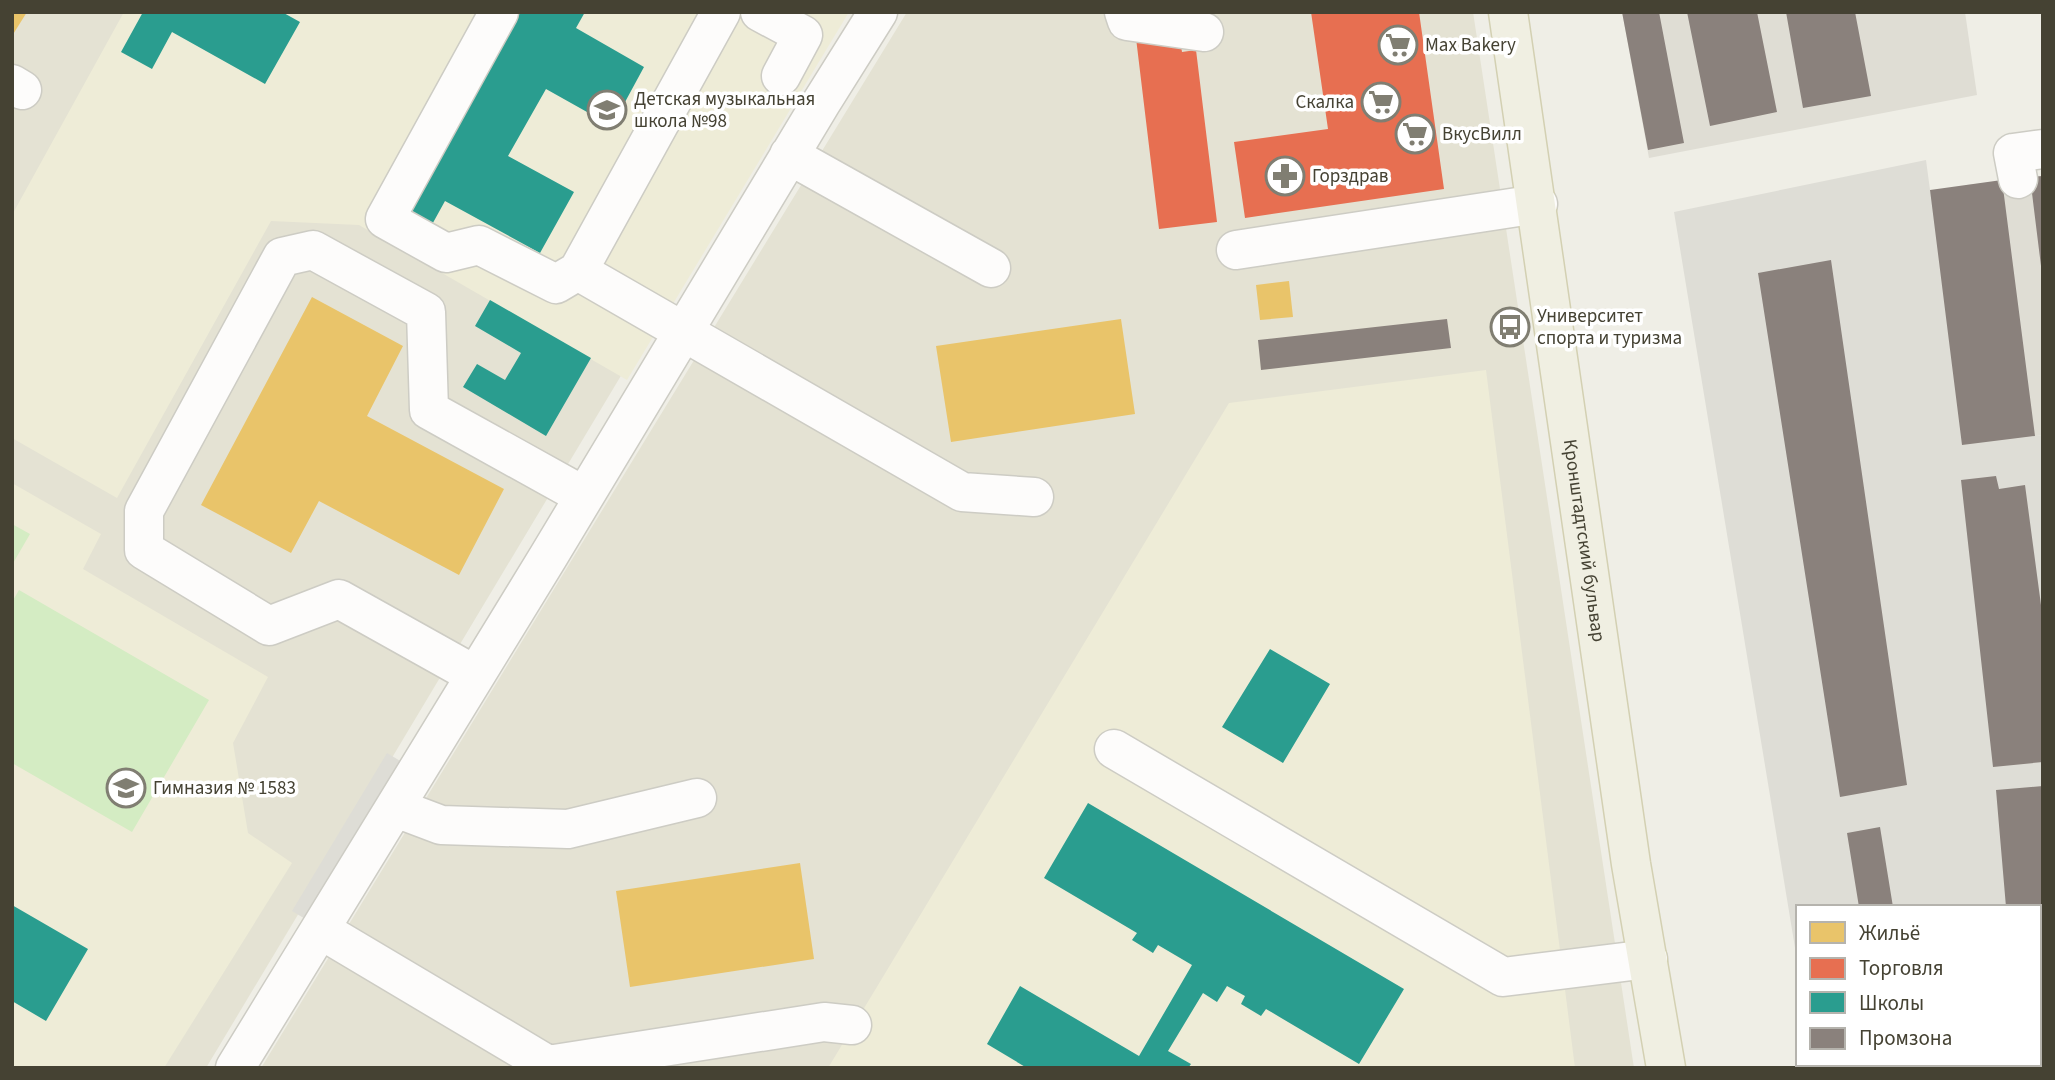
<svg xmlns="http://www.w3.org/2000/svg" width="2055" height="1080" viewBox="0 0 2055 1080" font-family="'Source Sans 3',sans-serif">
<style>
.residential{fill:#e4e2d3}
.industrial{fill:#dfddd4}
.education{fill:#eeecd7}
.green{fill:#d4ecc3}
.parking{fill:#deddd6}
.homes{fill:#e9c46a}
.shops{fill:#e76f51}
.schools{fill:#2a9d8f}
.industry{fill:#8a817c}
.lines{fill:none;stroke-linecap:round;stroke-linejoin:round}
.minor-casing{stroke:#cdccc4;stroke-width:41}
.major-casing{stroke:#d3d0b2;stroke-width:41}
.minor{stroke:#fdfcfb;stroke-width:38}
.major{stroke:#f0efe2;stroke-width:38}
.labels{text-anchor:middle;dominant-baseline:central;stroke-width:7;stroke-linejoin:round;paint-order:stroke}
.poi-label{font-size:19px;fill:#454233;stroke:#fff;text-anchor:start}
.street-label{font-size:19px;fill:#454233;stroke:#fff}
</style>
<rect width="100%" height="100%" fill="#efeee6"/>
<path class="residential" d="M 12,12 L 839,12 L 206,1068 L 12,1068 Z
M 907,12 L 1473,12 L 1634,1068 L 261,1068 Z"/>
<path class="industrial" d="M 1622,12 L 1965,12 L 1977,95 L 1649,158 Z
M 2043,176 L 2043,435 L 2002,441 L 1967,185 Z"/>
<path class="education" d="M 124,12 L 849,12 L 627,380 L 359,225 L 271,221 L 117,498 L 12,438 L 12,215 Z
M 1486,370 L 1575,1068 L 828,1068 L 1229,403 Z
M 12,483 L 101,534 L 83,569 L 268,677 L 233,743 L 248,833 L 292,863 L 164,1068 L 12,1068 Z"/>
<path class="green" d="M 12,524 L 30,534 L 12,565 Z
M 19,590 L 209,700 L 132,832 L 12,763 L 12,602 Z"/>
<path class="parking" d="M 1926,160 L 1930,190 L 2002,440 L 2043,435 L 2043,1068 L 1814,1068 L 1814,1064 L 2039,1064 L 2039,907 L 1798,907 L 1798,966 L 1674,212 Z
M 387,753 L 407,765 L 312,923 L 292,911 Z"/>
<path class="homes" d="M 12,12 L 27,12 L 12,36 Z
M 1289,281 L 1293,317 L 1260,320 L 1256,285 Z
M 312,297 L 403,346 L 367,416 L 504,489 L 459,575 L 319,501 L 291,553 L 201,505 Z
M 1121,319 L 1135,414 L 951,442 L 936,346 Z
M 800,863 L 814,959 L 630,987 L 616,891 Z"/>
<path class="shops" d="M 1311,12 L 1419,12 L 1444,189 L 1245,218 L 1234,142 L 1328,129 Z
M 1179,33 L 1182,52 L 1196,50 L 1217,222 L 1159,229 L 1136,38 Z"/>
<path class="schools" d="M 143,12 L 282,12 L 300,22 L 265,84 L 172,32 L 152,69 L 121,52 Z
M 510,12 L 585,12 L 576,28 L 644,67 L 612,126 L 546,89 L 508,156 L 574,192 L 540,253 L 445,201 L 429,230 L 399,214 Z
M 490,300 L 591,358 L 546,436 L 463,387 L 477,364 L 505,380 L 521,353 L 475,326 Z
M 1270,649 L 1330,684 L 1283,763 L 1222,727 Z
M 1088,803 L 1404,989 L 1359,1064 L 1266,1009 L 1261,1016 L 1241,1004 L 1245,996 L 1227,986 L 1217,1002 L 1203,993 L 1168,1051 L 1191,1064 L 1188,1068 L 1027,1068 L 987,1044 L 1020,986 L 1139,1056 L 1192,965 L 1158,945 L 1153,953 L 1132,940 L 1137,933 L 1044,878 Z
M 12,905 L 88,949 L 46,1021 L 12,1001 Z"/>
<path class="industry" d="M 1622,12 L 1659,12 L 1684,143 L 1648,150 Z
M 1687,12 L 1757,12 L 1777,112 L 1710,126 Z
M 1786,12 L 1855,12 L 1871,96 L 1803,108 Z
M 2043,176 L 2043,266 L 2041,266 L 2030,177 Z
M 2002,180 L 2035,436 L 1962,445 L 1930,190 Z
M 1831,260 L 1907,785 L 1840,797 L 1758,273 Z
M 1447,319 L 1451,348 L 1261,370 L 1258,340 Z
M 1996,476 L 1999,489 L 2025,485 L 2043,620 L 2043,762 L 1993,767 L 1961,480 Z
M 2043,786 L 2043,1051 L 2039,1051 L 2039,907 L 2006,907 L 1996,790 Z
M 1880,827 L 1893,907 L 1859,907 L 1847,833 Z"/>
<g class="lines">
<defs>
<path id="minor" d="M 499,12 L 385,219 L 446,253 L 479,245 L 556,284 L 578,271
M 721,12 L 578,271 L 962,492 L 1034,497
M 760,12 L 803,35 L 781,76
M 1124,12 L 1127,21 L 1204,32
M 12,84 L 22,90
M 789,155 L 991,268
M 2018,179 L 2013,153 L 2043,149
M 1236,250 L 1538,204
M 475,675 L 339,599 L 269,626 L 144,550 L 144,511 L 282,257 L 313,250 L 426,312 L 429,410 L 584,496
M 1114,749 L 1503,977 L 1648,959
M 396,808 L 441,825 L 568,829 L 697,798
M 321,930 L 548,1065 L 824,1022 L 852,1025
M 235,1068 L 548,557 L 821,103 L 878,12"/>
<g id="major">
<path id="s1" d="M 1508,12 L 1631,864 L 1666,1068"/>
</g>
</defs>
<use href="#minor" class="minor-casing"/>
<use href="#major" class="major-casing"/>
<use href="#minor" class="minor"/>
<use href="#major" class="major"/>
</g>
<defs>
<symbol id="supermarket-ring" viewBox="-11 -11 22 22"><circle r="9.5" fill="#fff" stroke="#807e72" stroke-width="1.5"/><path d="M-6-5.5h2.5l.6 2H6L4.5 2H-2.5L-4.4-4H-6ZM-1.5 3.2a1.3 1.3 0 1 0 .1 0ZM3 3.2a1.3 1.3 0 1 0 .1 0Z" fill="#807e72"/></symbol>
<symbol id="school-ring" viewBox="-11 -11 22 22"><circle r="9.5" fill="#fff" stroke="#807e72" stroke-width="1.5"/><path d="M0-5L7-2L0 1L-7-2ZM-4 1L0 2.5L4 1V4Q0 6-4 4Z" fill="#807e72"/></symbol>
<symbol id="pharmacy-ring" viewBox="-11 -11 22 22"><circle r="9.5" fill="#fff" stroke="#807e72" stroke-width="1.5"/><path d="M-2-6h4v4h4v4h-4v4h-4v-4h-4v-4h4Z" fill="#807e72"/></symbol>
<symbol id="bus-ring" viewBox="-11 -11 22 22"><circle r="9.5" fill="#fff" stroke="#807e72" stroke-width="1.5"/><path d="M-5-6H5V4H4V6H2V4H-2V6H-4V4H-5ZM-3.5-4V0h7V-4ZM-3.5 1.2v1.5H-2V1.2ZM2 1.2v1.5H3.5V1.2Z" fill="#807e72"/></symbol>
</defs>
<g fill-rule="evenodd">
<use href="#supermarket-ring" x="1376" y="23" width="44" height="44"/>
<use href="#supermarket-ring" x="1359" y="80" width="44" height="44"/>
<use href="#school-ring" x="585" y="88" width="44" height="44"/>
<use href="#supermarket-ring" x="1393" y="112" width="44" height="44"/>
<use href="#pharmacy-ring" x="1263" y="154" width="44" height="44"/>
<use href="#bus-ring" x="1488" y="305" width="44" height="44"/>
<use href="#school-ring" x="104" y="766" width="44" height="44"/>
</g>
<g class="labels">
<g class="poi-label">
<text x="1425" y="45">Max Bakery</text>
<text x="634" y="99">Детская музыкальная<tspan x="634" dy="22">школа №98</tspan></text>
<text x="1354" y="102" text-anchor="end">Скалка</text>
<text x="1442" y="134">ВкусВилл</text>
<text x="1312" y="176">Горздрав</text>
<text x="1537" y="316">Университет<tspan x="1537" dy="22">спорта и туризма</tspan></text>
<text x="153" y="788">Гимназия № 1583</text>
</g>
<g class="street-label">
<text stroke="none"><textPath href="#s1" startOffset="534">Кронштадтский бульвар</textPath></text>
</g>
</g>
<rect width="2055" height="1080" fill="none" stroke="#454233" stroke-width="28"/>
<rect x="1796" y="905" width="245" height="161" fill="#ffffff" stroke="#b5b3ad" stroke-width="2"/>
<rect x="1810" y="922" width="35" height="21" fill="#e9c46a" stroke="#b5b3ad" stroke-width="2"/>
<text x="1859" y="940" font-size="21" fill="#454233">Жильё</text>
<rect x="1810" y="958" width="35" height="21" fill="#e76f51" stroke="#b5b3ad" stroke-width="2"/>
<text x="1859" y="975" font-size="21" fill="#454233">Торговля</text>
<rect x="1810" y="992" width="35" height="21" fill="#2a9d8f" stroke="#b5b3ad" stroke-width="2"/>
<text x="1859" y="1010" font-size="21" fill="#454233">Школы</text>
<rect x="1810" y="1028" width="35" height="21" fill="#8a817c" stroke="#b5b3ad" stroke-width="2"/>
<text x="1859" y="1045" font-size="21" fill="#454233">Промзона</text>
</svg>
